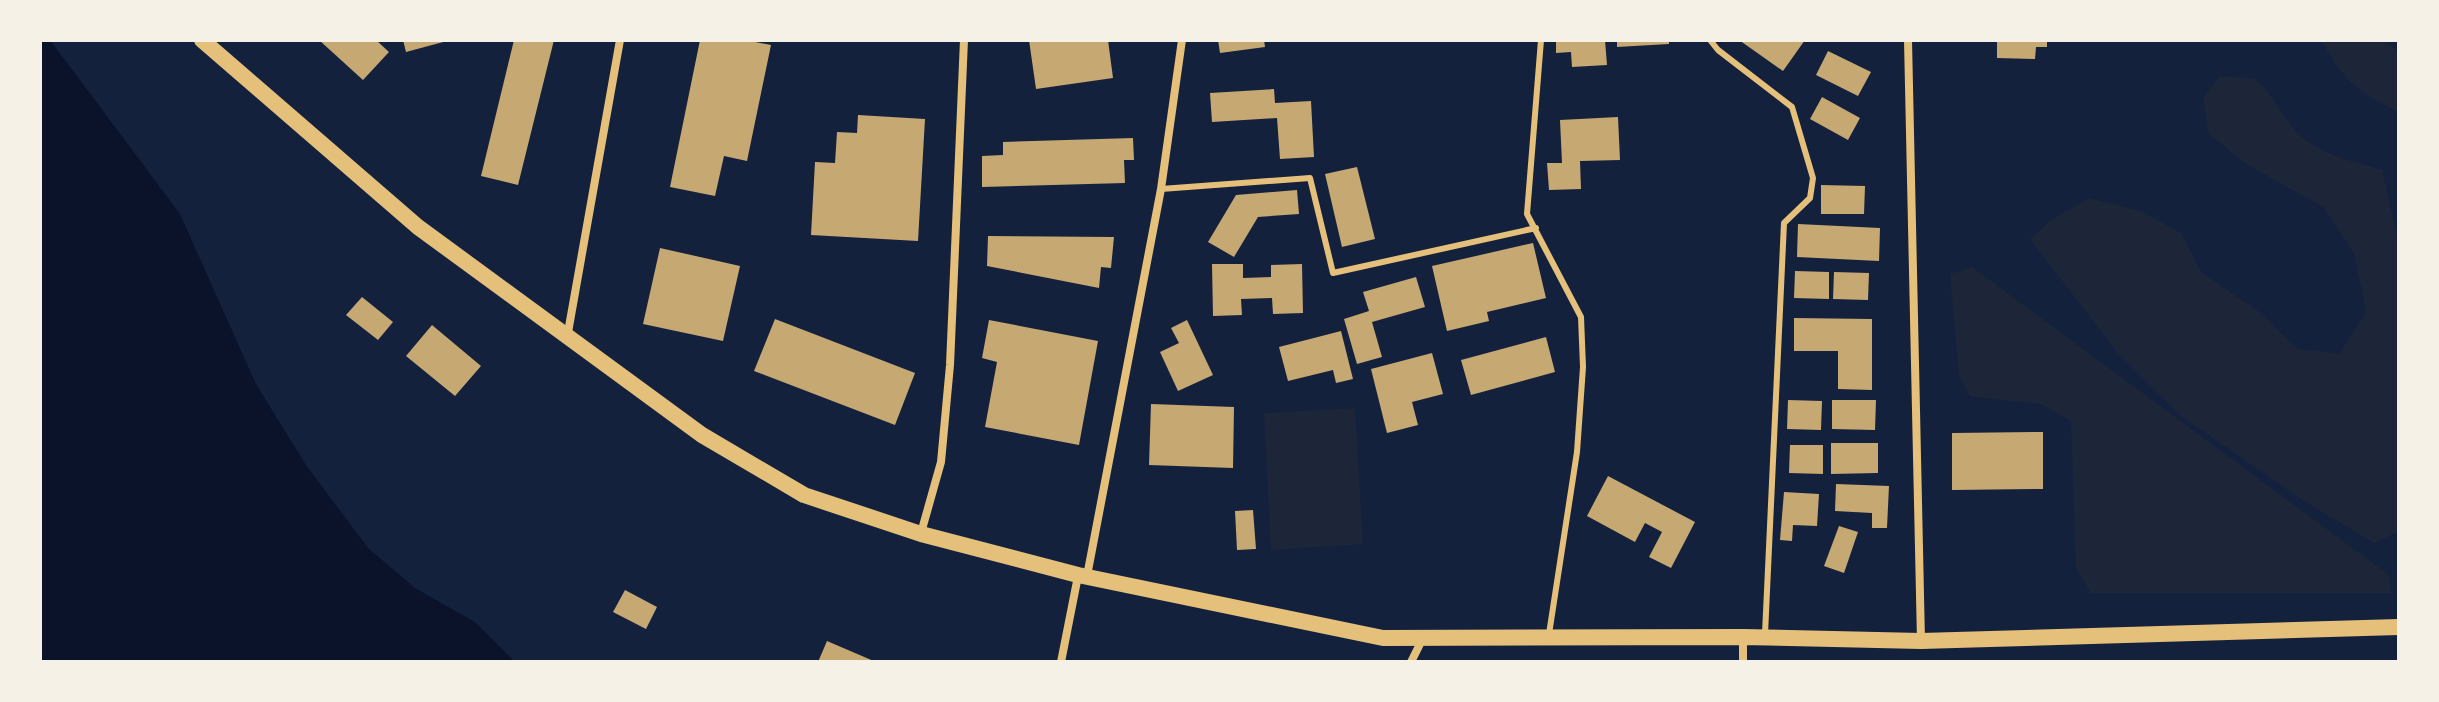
<svg xmlns="http://www.w3.org/2000/svg" width="2439" height="702" viewBox="0 0 2439 702" font-family="'Exo 2',sans-serif">
<style>
.green{fill:#1d2539}
.water{fill:#0b132b}
.building{fill:#c6a872}
.lines{fill:none;stroke-linecap:round;stroke-linejoin:round}
.service{stroke:#e5c07b;stroke-width:6}
.minor{stroke:#e5c07b;stroke-width:8}
.secondary{stroke:#e5c07b;stroke-width:16}
</style>
<rect width="100%" height="100%" fill="#14213d"/>
<path class="green" d="M 2321,40 L 2381,40 L 2399,51 L 2399,112 C 2357,92 2344,81 2321,40 Z
M 2220,76 L 2256,79 C 2271,94 2279,109 2291,125 C 2312,154 2350,160 2382,170 L 2399,243 L 2399,531 L 2374,543 L 2301,499 L 2181,416 L 2118,353 L 2030,239 L 2050,221 L 2089,198 L 2142,211 L 2182,234 L 2201,272 L 2258,311 L 2298,349 L 2339,354 L 2366,312 L 2354,253 L 2323,207 L 2248,165 L 2209,134 L 2203,98 Z
M 1972,267 L 2389,575 L 2391,593 L 2091,593 L 2076,568 L 2071,421 L 2041,404 L 1970,396 L 1959,376 L 1950,274 Z
M 1355,408 L 1363,544 L 1271,550 L 1264,413 Z"/>
<path class="water" d="M 40,40 L 50,40 L 180,214 L 256,384 L 306,465 L 368,548 L 415,588 L 475,622 L 515,662 L 40,662 Z"/>
<path class="building" d="M 319,40 L 376,40 L 389,52 L 363,80 Z
M 403,40 L 447,40 L 447,41 L 406,52 Z
M 514,40 L 554,40 L 518,185 L 481,176 Z
M 700,40 L 745,40 L 771,45 L 747,161 L 724,156 L 715,196 L 670,187 Z
M 1029,40 L 1108,40 L 1113,78 L 1036,89 Z
M 1218,40 L 1264,40 L 1265,47 L 1220,53 Z
M 1556,40 L 1605,40 L 1607,65 L 1572,67 L 1571,52 L 1556,53 Z
M 1617,40 L 1669,40 L 1669,44 L 1617,47 Z
M 1739,40 L 1805,40 L 1783,71 Z
M 1997,40 L 2047,40 L 2047,47 L 2036,47 L 2035,59 L 1997,58 Z
M 1828,51 L 1871,72 L 1858,96 L 1816,75 Z
M 1274,89 L 1275,103 L 1311,101 L 1314,157 L 1280,159 L 1277,118 L 1212,122 L 1210,93 Z
M 1822,97 L 1860,118 L 1848,140 L 1810,119 Z
M 858,115 L 925,119 L 918,241 L 811,235 L 815,162 L 835,163 L 837,132 L 857,133 Z
M 1618,117 L 1620,160 L 1580,161 L 1581,189 L 1549,190 L 1547,163 L 1562,163 L 1560,120 Z
M 1133,138 L 1134,160 L 1124,160 L 1125,183 L 982,187 L 982,156 L 1003,155 L 1003,142 Z
M 1357,167 L 1375,239 L 1342,247 L 1325,174 Z
M 1821,185 L 1865,186 L 1864,214 L 1821,214 Z
M 1297,190 L 1299,214 L 1258,217 L 1234,257 L 1208,242 L 1236,195 Z
M 1798,224 L 1880,228 L 1879,261 L 1797,257 Z
M 988,236 L 1114,237 L 1111,268 L 1101,267 L 1099,288 L 987,266 Z
M 1533,243 L 1546,298 L 1487,312 L 1489,321 L 1447,331 L 1432,266 Z
M 660,248 L 740,266 L 723,341 L 643,324 Z
M 1212,264 L 1243,264 L 1243,278 L 1271,277 L 1271,265 L 1302,264 L 1303,313 L 1273,314 L 1272,298 L 1241,299 L 1242,315 L 1213,316 Z
M 1795,271 L 1829,272 L 1829,299 L 1794,298 Z
M 1834,272 L 1869,273 L 1868,300 L 1833,299 Z
M 1416,277 L 1425,307 L 1372,322 L 1382,357 L 1357,364 L 1344,319 L 1369,311 L 1363,292 Z
M 362,297 L 393,322 L 378,340 L 346,315 Z
M 1794,318 L 1872,319 L 1872,390 L 1838,389 L 1838,351 L 1794,351 Z
M 775,319 L 915,373 L 895,425 L 754,371 Z
M 989,320 L 1098,341 L 1079,445 L 985,427 L 997,362 L 982,358 Z
M 1187,320 L 1213,375 L 1178,391 L 1160,352 L 1179,343 L 1171,328 Z
M 432,325 L 481,366 L 455,396 L 406,356 Z
M 1341,331 L 1353,379 L 1336,383 L 1333,370 L 1288,381 L 1279,347 Z
M 1546,337 L 1555,372 L 1471,395 L 1461,360 Z
M 1432,353 L 1443,394 L 1412,402 L 1418,425 L 1387,433 L 1371,369 Z
M 1788,400 L 1822,401 L 1821,430 L 1787,429 Z
M 1832,400 L 1876,400 L 1875,430 L 1832,429 Z
M 1151,404 L 1234,407 L 1233,468 L 1149,465 Z
M 2043,432 L 2043,489 L 1952,490 L 1952,433 Z
M 1831,443 L 1878,443 L 1878,473 L 1831,474 Z
M 1790,445 L 1823,445 L 1823,474 L 1789,473 Z
M 1608,476 L 1695,522 L 1671,568 L 1649,557 L 1662,532 L 1645,523 L 1635,542 L 1587,516 Z
M 1836,484 L 1889,486 L 1887,528 L 1872,528 L 1872,513 L 1835,511 Z
M 1784,492 L 1819,494 L 1817,526 L 1793,525 L 1792,541 L 1780,540 Z
M 1253,510 L 1256,549 L 1237,550 L 1235,511 Z
M 1839,526 L 1858,532 L 1844,573 L 1824,566 Z
M 625,590 L 657,607 L 646,629 L 613,612 Z
M 827,641 L 876,662 L 818,662 Z"/>
<g class="lines">
<path class="service" d="M 1541,40 L 1527,214 L 1581,317 L 1583,367 L 1577,452 L 1549,634
M 1710,40 L 1718,50 L 1792,107 L 1813,178 L 1810,198 L 1784,223 L 1765,634
M 1161,189 L 1310,178 L 1333,273 L 1536,228"/>
<path class="minor" d="M 1908,40 L 1921,641
M 567,338 L 620,40
M 921,533 L 941,462 L 950,365 L 964,40
M 1087,576 L 1161,189 L 1182,40
M 1061,662 L 1078,576
M 1411,662 L 1423,638
M 1743,662 L 1743,637"/>
<path class="secondary" d="M 202,40 L 418,227 L 702,435 L 804,495 L 921,534 L 1078,575 L 1383,638 L 1743,637 L 1921,641 L 2399,627"/>
</g>
<rect width="2439" height="702" fill="none" stroke="#f6f1e7" stroke-width="84"/>
</svg>
